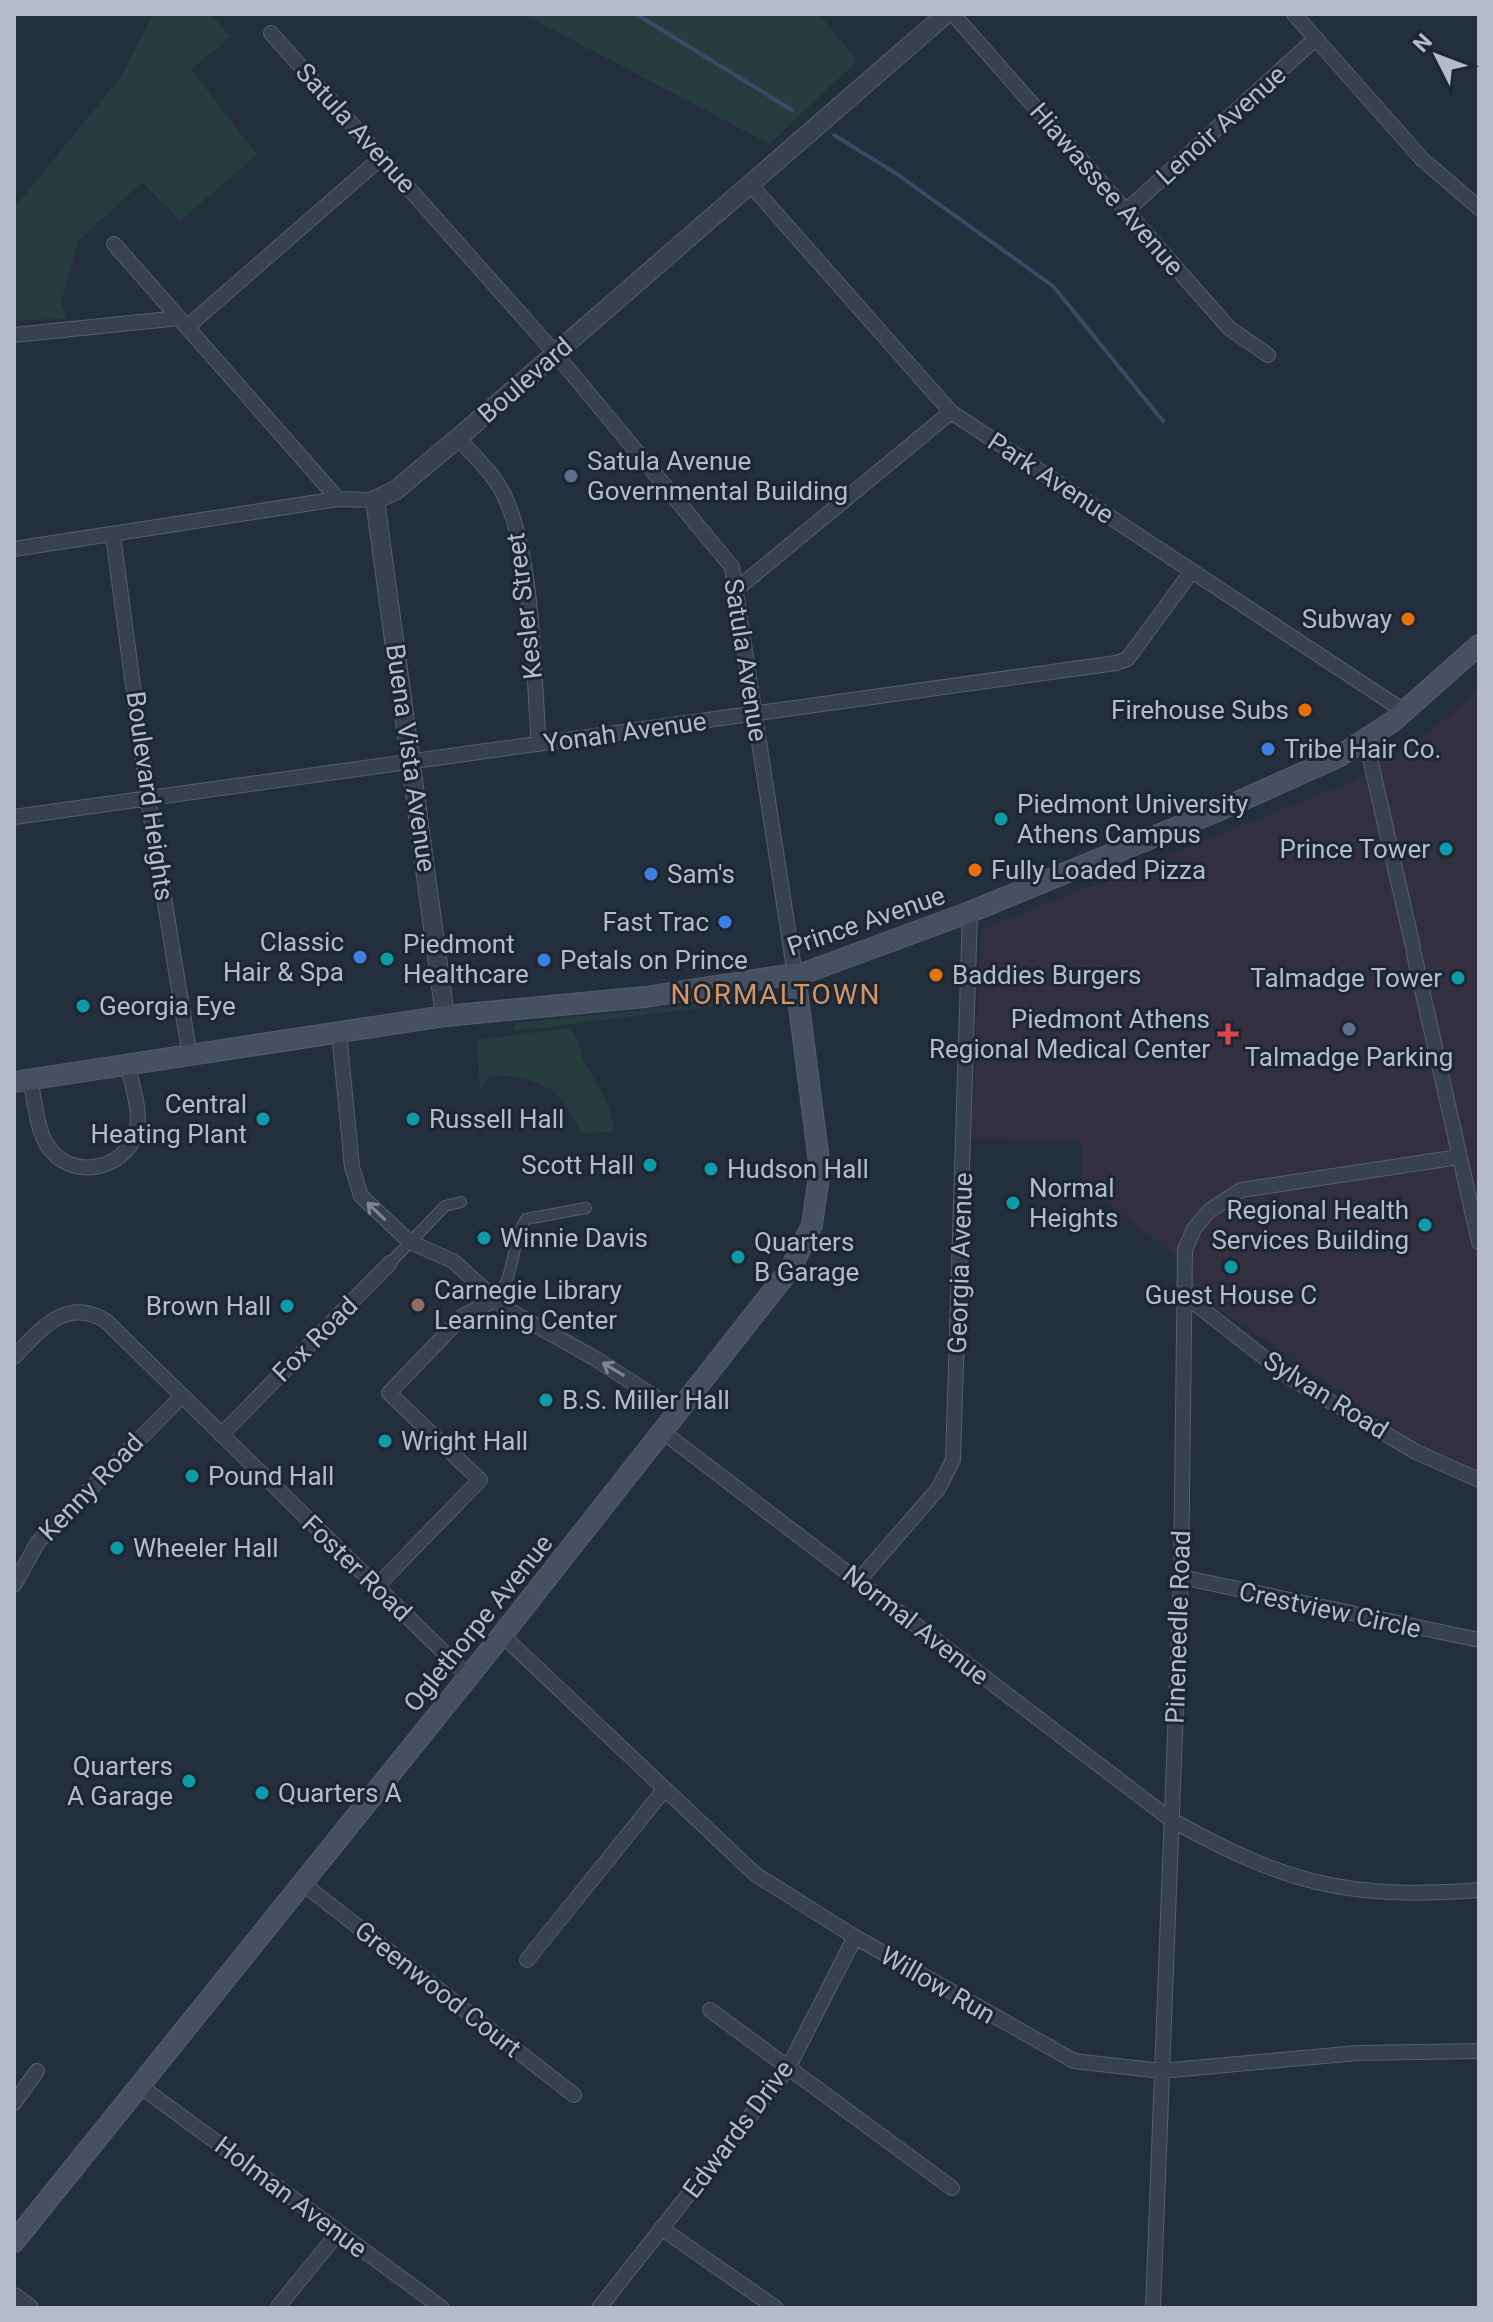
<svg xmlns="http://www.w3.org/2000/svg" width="1493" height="2322" viewBox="0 0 1493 2322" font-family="Roboto,sans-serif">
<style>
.medical{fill:#32303f}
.green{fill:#263c3f}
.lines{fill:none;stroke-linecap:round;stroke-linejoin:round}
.stream{stroke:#394c67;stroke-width:4}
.pedestrian-casing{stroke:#565f6c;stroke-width:12}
.minor-casing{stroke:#565f6c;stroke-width:16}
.tertiary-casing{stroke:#565f6c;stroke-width:20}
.secondary-casing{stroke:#565f6c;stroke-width:22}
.pedestrian{stroke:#38414e;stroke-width:10}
.minor{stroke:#38414e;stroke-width:14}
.tertiary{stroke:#38414e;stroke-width:18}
.secondary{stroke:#465061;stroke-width:20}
.oneway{stroke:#7c8592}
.service-dot{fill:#5c6f8a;stroke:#1d2633;stroke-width:3}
.food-dot{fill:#e8710a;stroke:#1d2633;stroke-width:3}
.shop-dot{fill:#3f7fe0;stroke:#1d2633;stroke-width:3}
.culture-dot{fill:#0f9aa8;stroke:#1d2633;stroke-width:3}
.health-dot{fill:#e0444e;stroke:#1d2633;stroke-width:3}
.education-dot{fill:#8d6e63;stroke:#1d2633;stroke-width:3}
.labels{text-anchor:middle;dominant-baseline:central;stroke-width:6;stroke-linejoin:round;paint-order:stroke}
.street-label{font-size:26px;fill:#b4bcc9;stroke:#1d2633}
.poi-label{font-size:26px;fill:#b4bcc9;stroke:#1d2633;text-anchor:start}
.neighbourhood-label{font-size:28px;letter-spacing:2px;fill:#d59563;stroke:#1d2633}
</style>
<rect width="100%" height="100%" fill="#242f3e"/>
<path class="medical" d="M 1479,689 L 1479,1472 L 1421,1447 L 1192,1291 L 1175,1256 L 1081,1181 L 1081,1141 L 971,1138 L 981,930 L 1353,781 L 1431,731 Z"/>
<path class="green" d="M 153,14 L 211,14 L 231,37 L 191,69 L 257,155 L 180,221 L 142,182 L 78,241 L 61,301 L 67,319 L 14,320 L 14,208 L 121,77 Z
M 523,14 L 819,14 L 857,61 L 769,144 Z
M 764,997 L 765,1000 L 514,1031 L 515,1023 Z
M 567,1028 C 581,1037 579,1054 587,1067 C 600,1089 610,1104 615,1131 L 583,1134 C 574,1122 568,1106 558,1095 C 547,1083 506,1072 490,1077 L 480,1090 L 477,1040 Z"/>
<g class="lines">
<path class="stream" d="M 636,14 L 792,110
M 834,135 L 897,174 L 1053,286 L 1163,421"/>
<defs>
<path id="pedestrian" d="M 390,1263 L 445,1206 L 461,1202
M 495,1300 C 517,1274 510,1243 526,1219 L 586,1208"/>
<path id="minor" d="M 953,14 L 1229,328 L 1268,355
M 1294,14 L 1422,159 L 1479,208
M 271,33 L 555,353 L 732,567 L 795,975
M 750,184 L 951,412 L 1404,711
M 1126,211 L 1316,38
M 114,244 L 338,499
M 187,327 L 382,157
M 14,335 L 179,318
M 458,438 C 474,456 494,474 504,495 C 534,557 533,674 539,744
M 113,535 L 148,799 L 190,1057
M 14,549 L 338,499 L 375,500
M 738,588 L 951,412
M 1366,741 L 1413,947
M 14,817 L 1116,663 L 1127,659 L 1134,650 L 1192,571
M 1414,954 L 1479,1242
M 339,1032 L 352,1167 L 361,1196 L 410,1242 L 453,1261 L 505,1308 L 596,1359 L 678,1412
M 30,1079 C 35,1100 36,1127 47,1145 C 69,1181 124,1171 136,1133 C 142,1113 132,1086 128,1065
M 1183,1294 L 1289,1377 L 1416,1452 L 1479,1480
M 14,1357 C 40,1330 66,1296 106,1321 L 468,1676
M 663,1432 L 1170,1819 C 1284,1883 1347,1900 1479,1890
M 221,1435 L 390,1263
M 1181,1577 L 1479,1640
M 859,1580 L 938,1489 L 953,1460 L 970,912
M 14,1585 L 38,1542 L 181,1397
M 376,1587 L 480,1480 L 389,1393 L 463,1316 L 495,1300
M 502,1635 L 755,1874 L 855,1937 L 1074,2061 L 1161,2071 L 1357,2053 L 1479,2051
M 302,1883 L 574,2095
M 527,1960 L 664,1790
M 710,2010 L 952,2188
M 140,2086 L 442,2308
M 14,2103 L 37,2071
M 661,2228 L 776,2308
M 277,2308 L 338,2233
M 599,2308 L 788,2068 L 855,1937
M 1153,2308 L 1181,1577 L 1185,1250 L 1194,1229 L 1209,1211 L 1241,1190 L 1459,1157"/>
<path id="tertiary" d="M 445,1016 L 375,500 L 396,490 L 458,438 L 946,14
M 14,2297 L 29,2308"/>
<path id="secondary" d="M 14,1082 L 445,1016 L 645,997 L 807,972 L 970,912 L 1222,809 L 1338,757 L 1392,722 L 1479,645
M 14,2242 L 502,1635 L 791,1268 L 812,1225 L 820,1169 L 795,975"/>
</defs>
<use href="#pedestrian" class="pedestrian-casing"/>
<use href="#minor" class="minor-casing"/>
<use href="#tertiary" class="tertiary-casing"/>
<use href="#secondary" class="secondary-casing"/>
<use href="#pedestrian" class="pedestrian"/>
<use href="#minor" class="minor"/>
<use href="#tertiary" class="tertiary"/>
<use href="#secondary" class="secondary"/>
</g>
<defs><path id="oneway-shaft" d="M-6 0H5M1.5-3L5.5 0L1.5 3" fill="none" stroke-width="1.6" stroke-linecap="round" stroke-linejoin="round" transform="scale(2)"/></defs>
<g class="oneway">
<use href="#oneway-shaft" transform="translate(376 1211) rotate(-136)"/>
<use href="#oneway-shaft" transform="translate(613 1369) rotate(-149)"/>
</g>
<g class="service-dot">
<circle cx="571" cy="476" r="8"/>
<circle cx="1349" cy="1029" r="8"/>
</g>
<g class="food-dot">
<circle cx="1408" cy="619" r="8"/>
<circle cx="1305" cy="710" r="8"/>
<circle cx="975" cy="870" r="8"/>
<circle cx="936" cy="975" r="8"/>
</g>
<g class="shop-dot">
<circle cx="1268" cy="749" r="8"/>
<circle cx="651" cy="874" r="8"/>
<circle cx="725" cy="922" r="8"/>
<circle cx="360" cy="957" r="8"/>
<circle cx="544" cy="960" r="8"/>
</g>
<g class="culture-dot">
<circle cx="1001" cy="819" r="8"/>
<circle cx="1446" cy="849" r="8"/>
<circle cx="387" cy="959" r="8"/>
<circle cx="1458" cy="978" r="8"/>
<circle cx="83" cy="1006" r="8"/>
<circle cx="263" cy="1119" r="8"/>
<circle cx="413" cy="1119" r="8"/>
<circle cx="650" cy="1165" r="8"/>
<circle cx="711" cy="1169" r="8"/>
<circle cx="1013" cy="1203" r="8"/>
<circle cx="1425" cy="1225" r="8"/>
<circle cx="484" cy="1238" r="8"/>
<circle cx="738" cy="1257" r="8"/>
<circle cx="1231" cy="1267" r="8"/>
<circle cx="287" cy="1306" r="8"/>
<circle cx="546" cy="1400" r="8"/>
<circle cx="385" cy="1441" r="8"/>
<circle cx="192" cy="1476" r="8"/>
<circle cx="117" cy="1548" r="8"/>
<circle cx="189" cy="1781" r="8"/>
<circle cx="262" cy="1793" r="8"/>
</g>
<path class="health-dot" d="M1224 1022h8v8h8v8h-8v8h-8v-8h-8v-8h8z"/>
<circle class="education-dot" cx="418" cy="1305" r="8"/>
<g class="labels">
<g class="street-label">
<text transform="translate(1221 125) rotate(-42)">Lenoir Avenue</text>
<text transform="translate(356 128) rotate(48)">Satula Avenue</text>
<text transform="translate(1107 189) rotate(49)">Hiawassee Avenue</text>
<text transform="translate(525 380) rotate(-41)">Boulevard</text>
<text transform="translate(1051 478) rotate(33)">Park Avenue</text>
<text transform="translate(524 606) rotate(-97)">Kesler Street</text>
<text transform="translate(746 660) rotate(81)">Satula Avenue</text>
<text transform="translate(625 732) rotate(-8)">Yonah Avenue</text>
<text transform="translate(411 758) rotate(82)">Buena Vista Avenue</text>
<text transform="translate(150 796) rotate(82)">Boulevard Heights</text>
<text transform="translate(866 921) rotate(-19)">Prince Avenue</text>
<text transform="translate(960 1263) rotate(-88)">Georgia Avenue</text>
<text transform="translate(315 1339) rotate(-45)">Fox Road</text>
<text transform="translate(1326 1395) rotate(32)">Sylvan Road</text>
<text transform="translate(91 1487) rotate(-46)">Kenny Road</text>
<text transform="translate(357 1568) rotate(44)">Foster Road</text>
<text transform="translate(1330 1610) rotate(12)">Crestview Circle</text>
<text transform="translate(478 1623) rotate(-51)">Oglethorpe Avenue</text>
<text transform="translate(916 1625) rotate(38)">Normal Avenue</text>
<text transform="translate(1178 1627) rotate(-88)">Pineneedle Road</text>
<text transform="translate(938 1985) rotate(30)">Willow Run</text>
<text transform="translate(438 1989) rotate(38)">Greenwood Court</text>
<text transform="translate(738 2129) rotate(-53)">Edwards Drive</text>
<text transform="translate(291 2197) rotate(37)">Holman Avenue</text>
</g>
<g class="poi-label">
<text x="587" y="461">Satula Avenue<tspan x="587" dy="30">Governmental Building</tspan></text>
<text x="1392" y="619" text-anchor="end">Subway</text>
<text x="1289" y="710" text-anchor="end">Firehouse Subs</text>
<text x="1284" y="749">Tribe Hair Co.</text>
<text x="1017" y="804">Piedmont University<tspan x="1017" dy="30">Athens Campus</tspan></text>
<text x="1430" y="849" text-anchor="end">Prince Tower</text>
<text x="991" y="870">Fully Loaded Pizza</text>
<text x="667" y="874">Sam's</text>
<text x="709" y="922" text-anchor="end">Fast Trac</text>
<text x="344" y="942" text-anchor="end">Classic<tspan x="344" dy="30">Hair &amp; Spa</tspan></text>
<text x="403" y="944">Piedmont<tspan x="403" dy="30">Healthcare</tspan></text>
<text x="560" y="960">Petals on Prince</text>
<text x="952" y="975">Baddies Burgers</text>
<text x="1442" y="978" text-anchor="end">Talmadge Tower</text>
<text x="99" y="1006">Georgia Eye</text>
<text x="1210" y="1019" text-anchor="end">Piedmont Athens<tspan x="1210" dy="30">Regional Medical Center</tspan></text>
<text x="1349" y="1057" text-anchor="middle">Talmadge Parking</text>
<text x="247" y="1104" text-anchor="end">Central<tspan x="247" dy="30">Heating Plant</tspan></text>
<text x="429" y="1119">Russell Hall</text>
<text x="634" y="1165" text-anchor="end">Scott Hall</text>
<text x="727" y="1169">Hudson Hall</text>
<text x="1029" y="1188">Normal<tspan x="1029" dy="30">Heights</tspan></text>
<text x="1409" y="1210" text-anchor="end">Regional Health<tspan x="1409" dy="30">Services Building</tspan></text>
<text x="500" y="1238">Winnie Davis</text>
<text x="754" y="1242">Quarters<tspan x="754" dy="30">B Garage</tspan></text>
<text x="434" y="1290">Carnegie Library<tspan x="434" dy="30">Learning Center</tspan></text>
<text x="1231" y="1295" text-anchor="middle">Guest House C</text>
<text x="271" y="1306" text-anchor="end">Brown Hall</text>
<text x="562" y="1400">B.S. Miller Hall</text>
<text x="401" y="1441">Wright Hall</text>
<text x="208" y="1476">Pound Hall</text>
<text x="133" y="1548">Wheeler Hall</text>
<text x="173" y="1766" text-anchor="end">Quarters<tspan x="173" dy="30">A Garage</tspan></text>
<text x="278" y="1793">Quarters A</text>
</g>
<g class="neighbourhood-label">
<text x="776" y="994">NORMALTOWN</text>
</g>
</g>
<rect width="1493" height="2322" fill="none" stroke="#b4bcc9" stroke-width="32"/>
<g transform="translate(1437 56) rotate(312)" stroke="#1d2633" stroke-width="6" paint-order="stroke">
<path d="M0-6L14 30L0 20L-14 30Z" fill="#b4bcc9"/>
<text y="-12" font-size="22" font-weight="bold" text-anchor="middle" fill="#b4bcc9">N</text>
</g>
</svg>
